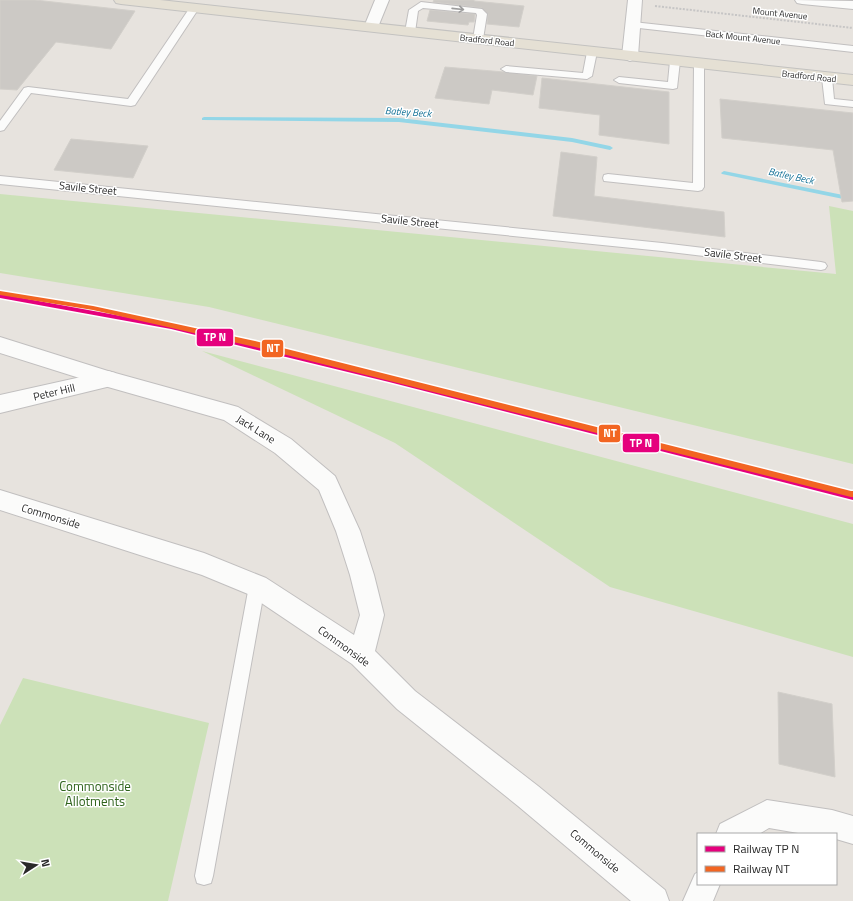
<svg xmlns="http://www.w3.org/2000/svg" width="853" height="901" viewBox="0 0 853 901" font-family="'Titillium Web',sans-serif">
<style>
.green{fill:#cce1b8}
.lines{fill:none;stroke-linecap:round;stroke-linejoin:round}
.stream{fill:#93d6e7;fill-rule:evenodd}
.building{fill:#ccc9c5;stroke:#d2cfca}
.service-casing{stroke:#c1bfbf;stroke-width:2}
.minor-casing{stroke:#c1bfbf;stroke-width:2}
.tertiary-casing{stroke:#c1bfbf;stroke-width:2}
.primary-casing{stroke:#c3c2c0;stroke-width:2}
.path{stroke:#c6c5c5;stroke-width:2;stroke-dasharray:2 1.5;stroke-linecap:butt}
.service{fill:#fbfbfa;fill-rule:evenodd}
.minor{fill:#fbfbfa;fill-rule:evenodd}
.tertiary{fill:#fbfbfa;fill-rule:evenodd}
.primary{fill:#e5e0d4;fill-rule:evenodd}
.rail-1-casing{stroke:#fff;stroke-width:3}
.rail-2-casing{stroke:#fff;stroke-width:3}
.rail-1{fill:#e5007d;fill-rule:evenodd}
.rail-2{fill:#f26522;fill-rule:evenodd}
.oneway{stroke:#9c9c9c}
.labels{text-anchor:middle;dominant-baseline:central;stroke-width:3;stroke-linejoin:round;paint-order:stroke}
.far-street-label{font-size:9px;fill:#292929;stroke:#fff}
.far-water-label{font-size:10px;font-style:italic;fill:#106f95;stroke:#fff}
.street-label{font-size:11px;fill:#292929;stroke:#fff}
.near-park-label{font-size:13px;fill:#2e631b;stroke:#fff}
.line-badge{stroke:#fff;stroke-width:1.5}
.badge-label{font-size:11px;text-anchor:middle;font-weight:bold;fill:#fff}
</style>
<rect width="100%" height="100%" fill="#e7e3de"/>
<path class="green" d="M 0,194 L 836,274 L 829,206 L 853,211 L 853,464 L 209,307 L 0,273 Z
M 202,351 L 853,524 L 853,657 L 610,587 L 395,443 Z
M 23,678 L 209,723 L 168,901 L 0,901 L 0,725 Z"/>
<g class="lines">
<path class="stream" d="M 204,117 L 399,118 L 572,138 L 610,146 L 613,148 L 610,150 L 572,142 L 399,122 L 202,120 L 202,118 Z
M 724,171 L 853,197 L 853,201 L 722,174 L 721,173 Z"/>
</g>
<path class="building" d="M 0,0 L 35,0 L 135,11 L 111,49 L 56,42 L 17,90 L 0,89 Z
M 434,0 L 474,0 L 474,1 L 524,6 L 519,27 L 487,24 L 488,14 L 482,8 L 433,2 Z
M 430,10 L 475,14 L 474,22 L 469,22 L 468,25 L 427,21 Z
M 445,67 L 504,72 L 537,76 L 533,95 L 492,90 L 489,104 L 435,98 Z
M 542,78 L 669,92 L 669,144 L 599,135 L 600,115 L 539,108 Z
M 720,99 L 853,113 L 853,201 L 842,202 L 833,150 L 722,138 Z
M 71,139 L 148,146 L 133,178 L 54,170 Z
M 561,152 L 597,157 L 594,196 L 724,212 L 725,237 L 553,216 Z
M 778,692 L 832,704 L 835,777 L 779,764 Z"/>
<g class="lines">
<defs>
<path id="service" d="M 421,2 L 482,9 L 487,14 L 483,39 L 478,42 L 473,39 L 477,15 L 476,13 L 423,8 L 418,11 L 415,32 L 410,35 L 407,34 L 405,32 L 409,10 Z
M 194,5 L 199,8 L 135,105 L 131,106 L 31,93 L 4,130 L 0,131 L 0,121 L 24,88 L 28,87 L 128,99 L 191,6 Z
M 633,22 L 853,46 L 853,52 L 630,27 L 628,25 L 630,23 Z
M 592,49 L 597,52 L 592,76 L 587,79 L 506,72 L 501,69 L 506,66 L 583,73 L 587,52 Z
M 675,58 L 680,61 L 677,88 L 673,89 L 619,83 L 614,80 L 619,77 L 668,82 L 670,61 Z
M 699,61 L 704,64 L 704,187 L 702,190 L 698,191 L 604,181 L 603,178 L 604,175 L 608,174 L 693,183 L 694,64 Z
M 827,75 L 832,78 L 834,99 L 853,101 L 853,107 L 825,104 L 822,78 Z
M 0,176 L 662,243 L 821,262 L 825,263 L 827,266 L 825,269 L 821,270 L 662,251 L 0,184 Z
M 257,579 L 262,581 L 265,586 L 213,876 L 211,883 L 204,885 L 197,883 L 195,876 L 249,586 L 252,581 Z"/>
<path id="minor" d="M 375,0 L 389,0 L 378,27 L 376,30 L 371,31 L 366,30 L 364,27 Z
M 628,0 L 642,0 L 638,56 L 635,59 L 630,61 L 625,59 L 622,56 Z
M 795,0 L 853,1 L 853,9 L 802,4 L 797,3 Z
M 108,371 L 115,373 L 118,379 L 115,385 L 0,413 L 0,395 Z
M 767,800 L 832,810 L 853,816 L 853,844 L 836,839 L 836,834 L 804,834 L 769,828 L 759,834 L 716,834 L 720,824 Z
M 698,872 L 698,884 L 720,884 L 713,901 L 683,901 L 695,874 Z"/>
<path id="tertiary" d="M 0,337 L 108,371 L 238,407 L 291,439 L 335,476 L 360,531 L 374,575 L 384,615 L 375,651 L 415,691 L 538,786 L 665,890 L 669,901 L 631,901 L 518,806 L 397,709 L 352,664 L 248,594 L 202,575 L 0,510 L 0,490 L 204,553 L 266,578 L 354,635 L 360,615 L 350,575 L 336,531 L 319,490 L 275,453 L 224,420 L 108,387 L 0,353 Z"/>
<path id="primary" d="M 114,0 L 160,0 L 853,75 L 853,85 L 121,4 L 116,3 Z"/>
</defs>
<use href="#service" class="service-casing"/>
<use href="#minor" class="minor-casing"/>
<use href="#tertiary" class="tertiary-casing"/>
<use href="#primary" class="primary-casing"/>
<path class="path" d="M 655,6 L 853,28"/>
<use href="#service" class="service"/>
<use href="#minor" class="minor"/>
<use href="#tertiary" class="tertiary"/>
<use href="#primary" class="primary"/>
<defs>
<path id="rail-1" d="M 0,294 L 171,325 L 389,376 L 853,494 L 853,500 L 389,382 L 171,329 L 0,298 Z"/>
<path id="rail-2" d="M 0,291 L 93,306 L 255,341 L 851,491 L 853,491 L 853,497 L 851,497 L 255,347 L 93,310 L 0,295 Z"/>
</defs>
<use href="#rail-1" class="rail-1-casing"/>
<use href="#rail-2" class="rail-2-casing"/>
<use href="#rail-1" class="rail-1"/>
<use href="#rail-2" class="rail-2"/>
</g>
<defs><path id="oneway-shaft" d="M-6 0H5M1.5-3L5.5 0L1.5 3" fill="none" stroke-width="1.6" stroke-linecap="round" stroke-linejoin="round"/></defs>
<use class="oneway" href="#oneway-shaft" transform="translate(458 9) rotate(6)"/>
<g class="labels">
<g class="far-street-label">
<text transform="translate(780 13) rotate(6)">Mount Avenue</text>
<text transform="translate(743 37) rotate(6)">Back Mount Avenue</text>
<text transform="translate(487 40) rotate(6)">Bradford Road</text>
<text transform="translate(809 76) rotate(6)">Bradford Road</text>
</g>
<g class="far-water-label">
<text transform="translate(408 112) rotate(4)">Batley Beck</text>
<text transform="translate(791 176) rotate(12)">Batley Beck</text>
</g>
<g class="street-label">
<text transform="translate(88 188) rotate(6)">Savile Street</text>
<text transform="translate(410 221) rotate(6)">Savile Street</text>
<text transform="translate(733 255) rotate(7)">Savile Street</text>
<text transform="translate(54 392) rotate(-13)">Peter Hill</text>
<text transform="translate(256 429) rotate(32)">Jack Lane</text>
<text transform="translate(51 516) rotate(17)">Commonside</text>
<text transform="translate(344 646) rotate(36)">Commonside</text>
<text transform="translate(595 851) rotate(40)">Commonside</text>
</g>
<g class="near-park-label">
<text x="95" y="786">Commonside<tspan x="95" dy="15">Allotments</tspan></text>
</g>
</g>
<g class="line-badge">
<rect x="196" y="328" width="38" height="19" rx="4" fill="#e5007d"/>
<rect x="261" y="339" width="23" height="19" rx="4" fill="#f26522"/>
<rect x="598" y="424" width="23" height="19" rx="4" fill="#f26522"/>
<rect x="622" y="433" width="38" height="20" rx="4" fill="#e5007d"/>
</g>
<g class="badge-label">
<text x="215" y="341">TP N</text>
<text x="273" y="352">NT</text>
<text x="610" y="437">NT</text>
<text x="641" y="447">TP N</text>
</g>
<rect x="697" y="833" width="140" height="52" fill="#ffffff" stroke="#a9a9a9"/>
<rect x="705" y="846" width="20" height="6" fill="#e5007d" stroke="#a9a9a9"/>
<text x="733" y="853" font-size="12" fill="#292929">Railway TP N</text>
<rect x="705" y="866" width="20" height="6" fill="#f26522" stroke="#a9a9a9"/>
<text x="733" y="873" font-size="12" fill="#292929">Railway NT</text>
<g transform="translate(36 865) rotate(78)" stroke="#ffffff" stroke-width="3" paint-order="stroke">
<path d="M0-3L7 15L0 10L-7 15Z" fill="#292929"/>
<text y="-6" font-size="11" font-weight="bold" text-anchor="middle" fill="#292929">N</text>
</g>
</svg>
